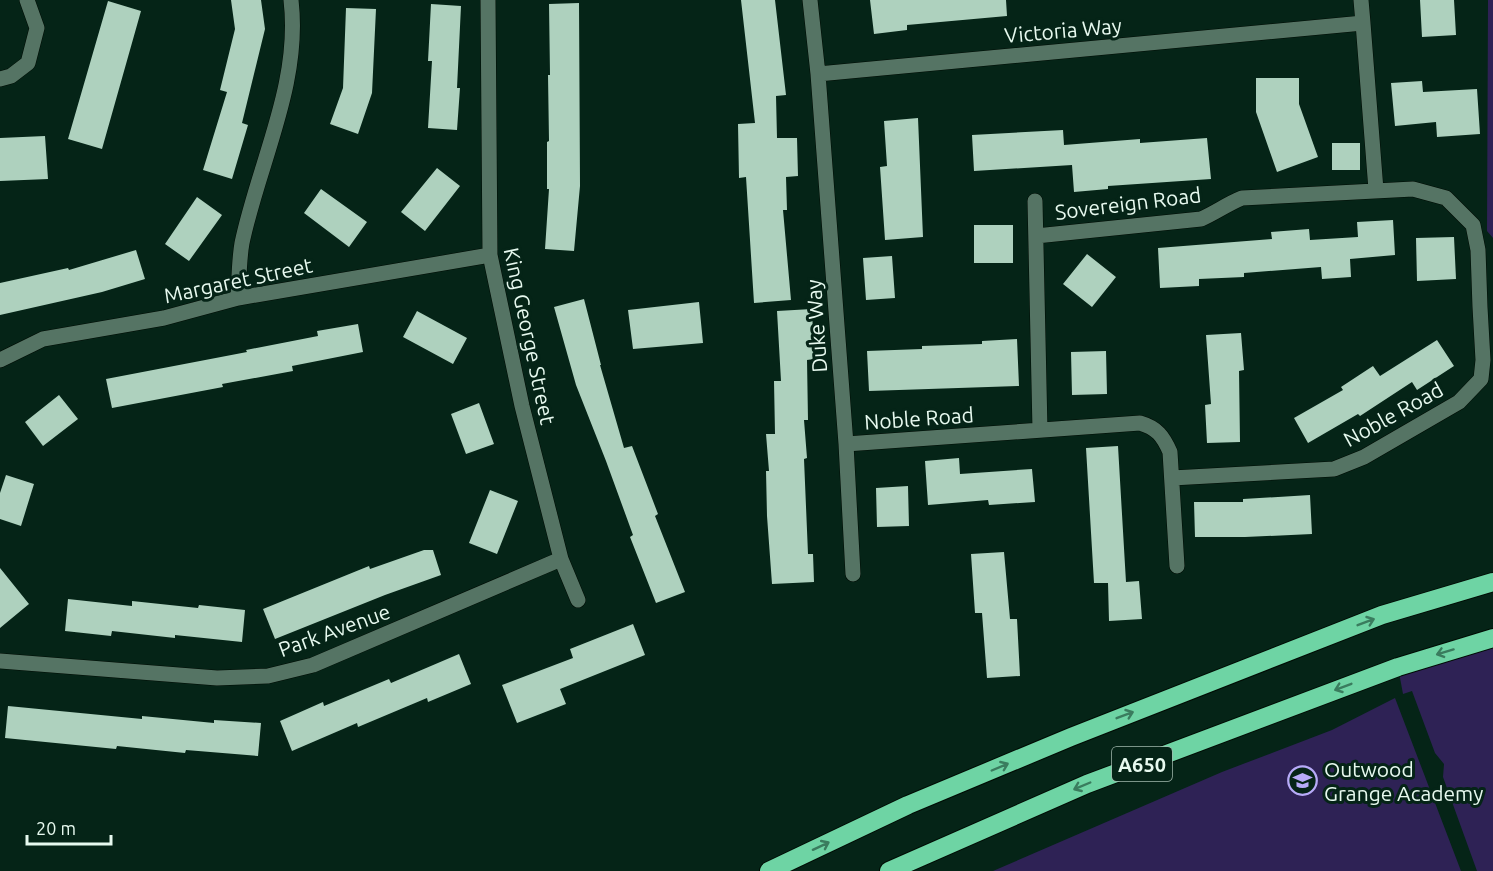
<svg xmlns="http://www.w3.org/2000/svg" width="1493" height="871" viewBox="0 0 1493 871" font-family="Ubuntu,sans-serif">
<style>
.green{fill:#2e2255}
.building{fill:#aed1be}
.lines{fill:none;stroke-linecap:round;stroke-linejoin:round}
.street-casing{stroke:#000c04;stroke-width:16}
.highway-casing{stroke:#000c04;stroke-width:20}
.street{stroke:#557464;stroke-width:15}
.highway{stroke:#6ed4a4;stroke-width:18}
.oneway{stroke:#3a7c5e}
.labels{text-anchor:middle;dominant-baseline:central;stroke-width:6;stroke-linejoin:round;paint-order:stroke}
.shield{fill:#052417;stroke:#a3b9ae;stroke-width:1.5}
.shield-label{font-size:20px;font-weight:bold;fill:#e7f9ef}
.street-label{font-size:21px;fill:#e7f9ef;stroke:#052417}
.poi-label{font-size:21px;fill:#e7f9ef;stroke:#052417;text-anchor:start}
</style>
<rect width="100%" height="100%" fill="#052417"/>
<path class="green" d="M 1488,0 L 1493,0 L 1493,238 L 1487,231 Z
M 1493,638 L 1493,871 L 1477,871 L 1443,777 L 1444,764 L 1435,753 L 1412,691 L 1403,694 L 1398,667 Z
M 1395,698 L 1461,871 L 993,871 L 1222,772 L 1332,730 Z"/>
<path class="building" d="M 231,0 L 261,0 L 265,29 L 242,123 L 248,125 L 232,179 L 203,170 L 227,92 L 220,90 L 235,29 Z
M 741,0 L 775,0 L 786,95 L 776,96 L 777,138 L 797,138 L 798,176 L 786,177 L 787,210 L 783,210 L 791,300 L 754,303 L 746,177 L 739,178 L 738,124 L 755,123 Z
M 870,0 L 1006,0 L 1007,16 L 907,25 L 907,30 L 874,34 Z
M 1420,0 L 1454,0 L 1456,35 L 1422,37 Z
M 108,1 L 141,11 L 102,149 L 68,139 Z
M 579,3 L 580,186 L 574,251 L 545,249 L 549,189 L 547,189 L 547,142 L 549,141 L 548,75 L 550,75 L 549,4 Z
M 431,4 L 461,6 L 457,88 L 460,88 L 457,130 L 428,128 L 432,61 L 428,61 Z
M 346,8 L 376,9 L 372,93 L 358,134 L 330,124 L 343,88 Z
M 1256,78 L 1299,78 L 1299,104 L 1318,157 L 1277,172 L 1256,112 Z
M 1422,81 L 1423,92 L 1477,89 L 1480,134 L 1437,137 L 1436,122 L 1395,126 L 1391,83 Z
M 918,118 L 923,237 L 885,240 L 880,167 L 887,166 L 884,121 Z
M 1063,130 L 1064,145 L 1140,139 L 1140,143 L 1207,138 L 1211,179 L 1108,186 L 1108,189 L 1074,192 L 1072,165 L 974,171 L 972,135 Z
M 45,136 L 48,179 L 0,181 L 0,138 Z
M 1332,143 L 1360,143 L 1360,170 L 1332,170 Z
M 437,168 L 460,186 L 425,231 L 401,212 Z
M 321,189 L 367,222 L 349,247 L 304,213 Z
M 197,197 L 222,215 L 189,261 L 165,244 Z
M 1393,220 L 1395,255 L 1350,259 L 1351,277 L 1322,279 L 1321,267 L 1244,273 L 1244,277 L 1199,279 L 1199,286 L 1160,288 L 1158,248 L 1272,239 L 1271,232 L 1309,229 L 1310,240 L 1358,237 L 1357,222 Z
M 974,225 L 1013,225 L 1013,263 L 974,263 Z
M 1454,237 L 1456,279 L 1417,281 L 1416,238 Z
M 136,250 L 145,279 L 102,292 L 0,315 L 0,283 L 68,268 L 69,270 Z
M 1087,254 L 1116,277 L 1092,307 L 1063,284 Z
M 892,256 L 895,298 L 866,300 L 863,258 Z
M 584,299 L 601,365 L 600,365 L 624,448 L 632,446 L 658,514 L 655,516 L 685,592 L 656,603 L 630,537 L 633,535 L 606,461 L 576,385 L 554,307 Z
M 699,302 L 703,343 L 633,349 L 628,310 Z
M 812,309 L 814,359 L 807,360 L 808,420 L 804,420 L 807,458 L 804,459 L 808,554 L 813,554 L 814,582 L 772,584 L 767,516 L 766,471 L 769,471 L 766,434 L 775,434 L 774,381 L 781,381 L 777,311 Z
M 417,311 L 467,338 L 453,364 L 403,337 Z
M 358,324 L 363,352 L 292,366 L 293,371 L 222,384 L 223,387 L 112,408 L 106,379 L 247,352 L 246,350 L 318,336 L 317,331 Z
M 1241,333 L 1244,370 L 1239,371 L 1240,442 L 1207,443 L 1205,405 L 1211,404 L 1206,335 Z
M 1017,339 L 1019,386 L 869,391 L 867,351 L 922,349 L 922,346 L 982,344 L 982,341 Z
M 1437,340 L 1454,366 L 1417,390 L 1412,382 L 1360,416 L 1358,414 L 1308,443 L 1294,418 L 1343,390 L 1341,387 L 1373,366 L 1380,376 Z
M 1106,351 L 1107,394 L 1072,395 L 1071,352 Z
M 59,395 L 78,419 L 43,446 L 25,422 Z
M 479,403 L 494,444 L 466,454 L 451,414 Z
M 1118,446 L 1126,582 L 1139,581 L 1142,619 L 1109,621 L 1108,583 L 1094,583 L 1086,448 Z
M 959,458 L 960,474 L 1032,469 L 1035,502 L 989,505 L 988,500 L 928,505 L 925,461 Z
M 6,475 L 34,484 L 21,526 L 0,519 L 0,493 Z
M 908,486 L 909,526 L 877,527 L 876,488 Z
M 490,490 L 518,501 L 497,554 L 469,543 Z
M 1310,495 L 1312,534 L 1245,537 L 1195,537 L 1194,502 L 1243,502 L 1243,499 Z
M 424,550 L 433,550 L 441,575 L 385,595 L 275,639 L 263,609 L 369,566 L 370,569 Z
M 1004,552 L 1010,619 L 1017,619 L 1020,676 L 987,678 L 982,613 L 975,613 L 971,554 Z
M 0,568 L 29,604 L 0,628 Z
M 68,599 L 132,606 L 132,601 L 198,608 L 199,605 L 245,610 L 242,642 L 175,635 L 175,638 L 112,631 L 111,636 L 65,631 Z
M 633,624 L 645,655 L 560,689 L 566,704 L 517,723 L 502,685 L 573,658 L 570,649 Z
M 459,654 L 471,684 L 428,702 L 427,698 L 358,727 L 357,723 L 292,751 L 280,721 L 323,702 L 324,706 L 389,679 L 391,683 Z
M 8,706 L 142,719 L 142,716 L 214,723 L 214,720 L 261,723 L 258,756 L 186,750 L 185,753 L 117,746 L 116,749 L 5,738 Z"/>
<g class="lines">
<defs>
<path id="street" d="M 488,0 L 490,255 L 522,406 L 561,559 L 578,600
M 810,0 L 818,74 L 1363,23 L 1361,0
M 1363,23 L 1376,190
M 818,74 L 846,444 L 853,574
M 0,79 L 11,76 L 28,63 L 37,28 L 27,0
M 1035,201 L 1040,430
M 1036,236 L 1201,219 C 1215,213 1227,204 1242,198 L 1413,189 L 1446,198 L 1473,225 L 1478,250 L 1480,307 L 1483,360 L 1481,379 L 1459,402 L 1364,457 L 1334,469 L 1172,478
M 238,298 C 239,280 239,260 242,243 C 259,162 301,84 291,0
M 0,360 L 43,339 L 164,318 L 238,298 L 490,255
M 846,444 L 1140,423 C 1157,428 1163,436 1170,452 L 1177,566
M 0,661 L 217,678 L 268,676 L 313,665 L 561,559"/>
<path id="highway" d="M 769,871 L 908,805 L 1071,737 L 1382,615 L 1493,582
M 889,871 L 1087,784 L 1398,667 L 1493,638"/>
</defs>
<use href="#street" class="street-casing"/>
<use href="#highway" class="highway-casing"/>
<use href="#street" class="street"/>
<use href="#highway" class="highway"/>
</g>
<defs><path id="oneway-shaft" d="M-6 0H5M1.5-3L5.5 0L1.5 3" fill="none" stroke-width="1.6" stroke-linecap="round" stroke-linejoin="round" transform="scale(1.5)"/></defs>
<g class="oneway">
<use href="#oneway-shaft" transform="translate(1366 622) rotate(-21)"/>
<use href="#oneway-shaft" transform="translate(1445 652) rotate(163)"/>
<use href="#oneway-shaft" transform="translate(1343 687) rotate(159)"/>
<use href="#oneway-shaft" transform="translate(1125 715) rotate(-21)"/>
<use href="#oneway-shaft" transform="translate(1000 767) rotate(-23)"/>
<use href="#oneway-shaft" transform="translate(1082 786) rotate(157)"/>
<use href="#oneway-shaft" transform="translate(821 846) rotate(-25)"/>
</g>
<defs>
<symbol id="school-ring" viewBox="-11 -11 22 22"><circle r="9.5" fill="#052417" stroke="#b7abf8" stroke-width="1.5"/><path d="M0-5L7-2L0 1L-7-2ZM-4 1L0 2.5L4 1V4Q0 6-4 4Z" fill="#b7abf8"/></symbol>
</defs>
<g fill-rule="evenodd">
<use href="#school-ring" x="1286" y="764" width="33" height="33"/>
</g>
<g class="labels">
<rect class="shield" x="1112" y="747" width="60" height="34" rx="4.5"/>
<g class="shield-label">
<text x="1142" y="764">A650</text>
</g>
<g class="street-label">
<text transform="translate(1063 30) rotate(-5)">Victoria Way</text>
<text transform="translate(1128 203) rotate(-7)">Sovereign Road</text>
<text transform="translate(238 280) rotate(-12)">Margaret Street</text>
<text transform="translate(816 326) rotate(-94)">Duke Way</text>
<text transform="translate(530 336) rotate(78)">King George Street</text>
<text transform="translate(1393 414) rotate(-29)">Noble Road</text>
<text transform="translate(919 418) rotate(-4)">Noble Road</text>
<text transform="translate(334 630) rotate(-20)">Park Avenue</text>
</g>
<g class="poi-label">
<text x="1324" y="769">Outwood<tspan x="1324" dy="24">Grange Academy</tspan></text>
</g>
</g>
<path d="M27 835v9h84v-9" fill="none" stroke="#e7f9ef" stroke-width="3"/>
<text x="36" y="835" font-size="18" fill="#e7f9ef" stroke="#052417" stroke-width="4.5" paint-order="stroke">20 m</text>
</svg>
